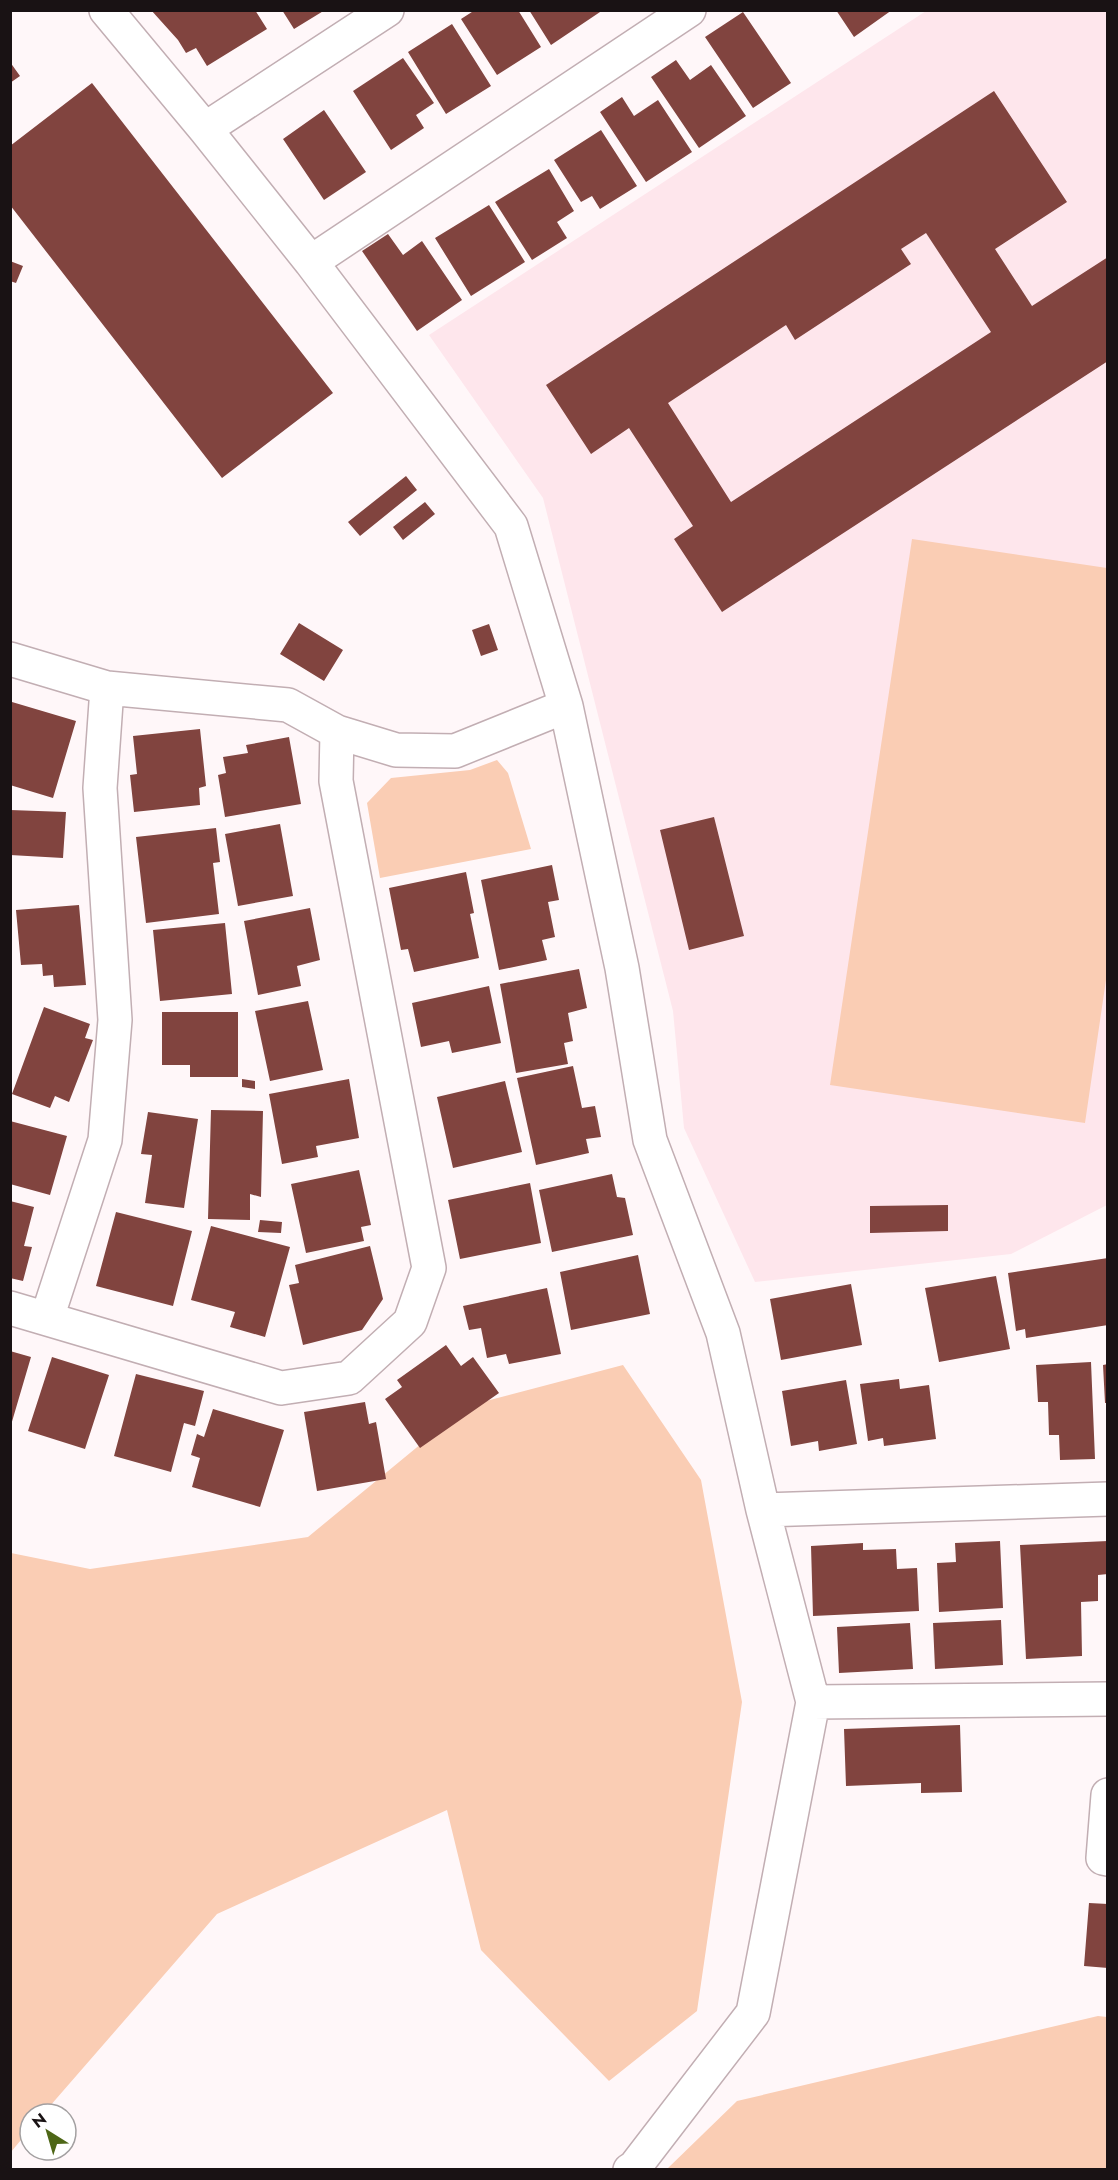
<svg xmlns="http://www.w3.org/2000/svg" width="1118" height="2180" viewBox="0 0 1118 2180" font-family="Jost,sans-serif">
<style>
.built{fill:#fee6ec}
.green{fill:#facdb4}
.building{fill:#81443f;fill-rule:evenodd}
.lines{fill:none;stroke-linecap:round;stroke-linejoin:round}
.street-casing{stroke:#c2aeb3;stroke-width:36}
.street{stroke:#fff;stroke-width:33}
</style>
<rect width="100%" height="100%" fill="#fff7f9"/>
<path class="built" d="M 926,11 L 1107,11 L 1107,1205 L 1011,1254 L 755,1282 L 684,1128 L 673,1011 L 543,498 L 429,335 Z"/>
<path class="green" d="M 912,539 L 1107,568 L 1107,973 L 1085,1123 L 830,1085 Z
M 497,760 L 508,773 L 531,849 L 380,878 L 367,803 L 391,778 L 470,770 Z
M 623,1365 L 701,1480 L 742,1702 L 697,2011 L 609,2081 L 481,1950 L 447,1810 L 217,1914 L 43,2114 L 30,2114 L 30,2129 L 11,2152 L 11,1553 L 90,1569 L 308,1537 L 467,1406 Z
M 1098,2016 L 1107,2017 L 1107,2169 L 667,2169 L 737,2101 Z"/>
<path class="building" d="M 151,10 L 255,10 L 267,29 L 207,66 L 196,48 L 186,53 L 178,40 Z
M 282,10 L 325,10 L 294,29 Z
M 475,10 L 518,10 L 541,47 L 497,75 L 461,19 Z
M 529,10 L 603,10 L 551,45 Z
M 836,10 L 892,10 L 854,37 Z
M 743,12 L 791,83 L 753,108 L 705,37 Z
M 452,24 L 491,86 L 446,114 L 408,52 Z
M 403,58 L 434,103 L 416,115 L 424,128 L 391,150 L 353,91 Z
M 676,60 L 690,80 L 711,65 L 746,116 L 699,148 L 651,77 Z
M 10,62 L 20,76 L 10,83 Z
M 92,83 L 333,393 L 222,478 L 10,205 L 10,146 Z
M 994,91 L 1067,202 L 995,249 L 1032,306 L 1108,257 L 1108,361 L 722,612 L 674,539 L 693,526 L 629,428 L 591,454 L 546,385 ZM 926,233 L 991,332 L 731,502 L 668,403 L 786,325 L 795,340 L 911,264 L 901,249 Z
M 622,97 L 634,116 L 658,100 L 692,152 L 646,182 L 600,112 Z
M 324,110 L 366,172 L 324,200 L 283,139 Z
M 601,130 L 637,186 L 600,209 L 592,196 L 581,202 L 554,160 Z
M 549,169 L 574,211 L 557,222 L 567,238 L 532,260 L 495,202 Z
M 489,205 L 525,262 L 471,296 L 435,238 Z
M 388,234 L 403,255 L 422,241 L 462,300 L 417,331 L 362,251 Z
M 10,261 L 23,266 L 16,283 L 10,281 Z
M 406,476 L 417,490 L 360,536 L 348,522 Z
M 425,502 L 435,514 L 403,540 L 393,527 Z
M 299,623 L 343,650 L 324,681 L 280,654 Z
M 489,624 L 498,650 L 481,656 L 472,630 Z
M 12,702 L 76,721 L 53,798 L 10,785 Z
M 200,729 L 206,786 L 199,788 L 200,805 L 134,812 L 130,775 L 137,774 L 133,736 Z
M 289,737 L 301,804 L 225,817 L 218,775 L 226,773 L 223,757 L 248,753 L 246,745 Z
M 10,810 L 66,812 L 63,858 L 10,855 Z
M 714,817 L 744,936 L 689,950 L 660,830 Z
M 280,824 L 293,896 L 238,906 L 225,834 Z
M 216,828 L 220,862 L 213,863 L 219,914 L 146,923 L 136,837 Z
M 552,865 L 559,900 L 548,902 L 555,937 L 542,940 L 547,960 L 499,970 L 481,880 Z
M 466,872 L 474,913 L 470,914 L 479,958 L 414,972 L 408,949 L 401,950 L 389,888 Z
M 79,905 L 86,985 L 54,987 L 53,975 L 43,976 L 42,964 L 21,965 L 16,910 Z
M 310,908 L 320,960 L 297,966 L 301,986 L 258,995 L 244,921 Z
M 225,923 L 232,994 L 160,1001 L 153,930 Z
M 579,969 L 587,1008 L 568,1013 L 573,1041 L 564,1043 L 568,1064 L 516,1073 L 500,984 Z
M 489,986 L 501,1043 L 452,1053 L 449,1041 L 421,1047 L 412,1003 Z
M 308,1001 L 323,1070 L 270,1081 L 255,1011 Z
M 44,1007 L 90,1024 L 85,1038 L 93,1040 L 69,1102 L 55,1096 L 50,1108 L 12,1094 Z
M 162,1012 L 238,1012 L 238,1077 L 190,1077 L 190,1065 L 162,1065 Z
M 573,1066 L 582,1108 L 595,1106 L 601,1137 L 586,1139 L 589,1153 L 536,1165 L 517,1078 Z
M 242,1079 L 255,1081 L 255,1089 L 242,1087 Z
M 349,1079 L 359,1138 L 316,1146 L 318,1157 L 282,1164 L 269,1094 Z
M 505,1081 L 522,1152 L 453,1168 L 437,1097 Z
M 211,1110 L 263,1111 L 261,1197 L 250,1194 L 250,1220 L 208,1219 Z
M 148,1112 L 198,1119 L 184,1208 L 145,1203 L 152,1155 L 141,1154 Z
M 10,1121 L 67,1136 L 50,1195 L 10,1184 Z
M 359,1170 L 371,1225 L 361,1227 L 364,1241 L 306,1253 L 291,1184 Z
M 612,1174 L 617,1197 L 625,1198 L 633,1235 L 552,1252 L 539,1190 Z
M 530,1183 L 541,1243 L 460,1259 L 448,1200 Z
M 10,1201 L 34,1207 L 24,1246 L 32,1247 L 23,1281 L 10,1278 Z
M 948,1205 L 948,1231 L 870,1233 L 870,1206 Z
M 116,1212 L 192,1231 L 173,1306 L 96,1286 Z
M 260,1220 L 282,1222 L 281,1233 L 258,1232 Z
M 211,1226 L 290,1247 L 265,1337 L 230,1327 L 235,1312 L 191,1300 Z
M 370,1246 L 383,1299 L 362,1330 L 303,1345 L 289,1285 L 299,1283 L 295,1265 Z
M 638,1255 L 650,1314 L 571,1330 L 560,1272 Z
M 1108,1258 L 1108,1325 L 1026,1338 L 1025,1329 L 1016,1331 L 1008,1273 Z
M 996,1276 L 1010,1349 L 939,1362 L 925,1288 Z
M 851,1284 L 862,1345 L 781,1360 L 770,1299 Z
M 547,1288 L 561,1354 L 509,1364 L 506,1354 L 487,1358 L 481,1328 L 469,1330 L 463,1306 Z
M 446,1345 L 461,1366 L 473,1357 L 499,1393 L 420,1448 L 385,1399 L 402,1387 L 397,1380 Z
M 10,1351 L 31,1357 L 11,1425 L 10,1425 Z
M 52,1357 L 109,1375 L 85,1449 L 28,1431 Z
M 1091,1362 L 1095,1459 L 1060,1460 L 1059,1435 L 1049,1435 L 1048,1402 L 1038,1402 L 1036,1365 Z
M 1108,1364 L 1108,1403 L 1105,1403 L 1103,1365 Z
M 136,1374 L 204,1391 L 195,1426 L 184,1423 L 171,1472 L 114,1456 Z
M 899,1379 L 900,1389 L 929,1385 L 936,1439 L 884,1446 L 883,1438 L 868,1441 L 860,1384 Z
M 846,1380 L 857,1444 L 819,1451 L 818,1441 L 791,1446 L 782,1391 Z
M 365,1402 L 369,1424 L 376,1422 L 386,1479 L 317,1491 L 304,1412 Z
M 213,1409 L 284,1430 L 260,1507 L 192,1487 L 200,1458 L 191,1455 L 197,1434 L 204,1437 Z
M 1000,1541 L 1003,1608 L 939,1612 L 937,1563 L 956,1562 L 955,1543 Z
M 1108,1541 L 1108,1574 L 1098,1575 L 1098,1601 L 1081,1602 L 1082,1656 L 1026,1659 L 1020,1545 Z
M 863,1543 L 863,1550 L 896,1549 L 897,1569 L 917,1568 L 919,1611 L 813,1616 L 811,1546 Z
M 1001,1620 L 1003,1665 L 935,1669 L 933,1623 Z
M 910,1623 L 913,1669 L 839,1673 L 837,1627 Z
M 960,1725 L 962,1792 L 921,1793 L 921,1783 L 846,1786 L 844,1729 Z
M 1089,1903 L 1108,1904 L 1108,1968 L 1084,1966 Z"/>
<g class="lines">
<defs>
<path id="street" d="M 106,10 L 205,129 L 311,262 L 511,526 L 566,706 L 622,968 L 650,1140 L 723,1333 L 763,1510 L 813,1702 L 753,2013 L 634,2168 L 630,2170
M 205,129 L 387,10
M 311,262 L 689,10
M 10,659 L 107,688 L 288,705 L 337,732 L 396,750 L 455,751 L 566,706
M 10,1308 L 281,1388 L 349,1378 L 410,1322 L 429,1268 L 336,781 L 337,732
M 47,1318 L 105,1140 L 115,1020 L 100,788 L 107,688
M 763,1510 L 1108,1499
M 813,1702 L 1108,1699
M 1108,1795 L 1103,1858 L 1108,1859"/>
</defs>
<use href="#street" class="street-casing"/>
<use href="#street" class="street"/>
</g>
<rect width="1118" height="2180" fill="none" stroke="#191214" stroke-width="24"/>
<g transform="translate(48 2132) rotate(323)"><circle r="28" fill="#ffffff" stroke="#a3a0a1" stroke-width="1.5"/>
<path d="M0-4.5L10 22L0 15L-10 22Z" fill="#4e6717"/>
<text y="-9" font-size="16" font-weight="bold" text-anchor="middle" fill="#191214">N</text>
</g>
</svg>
